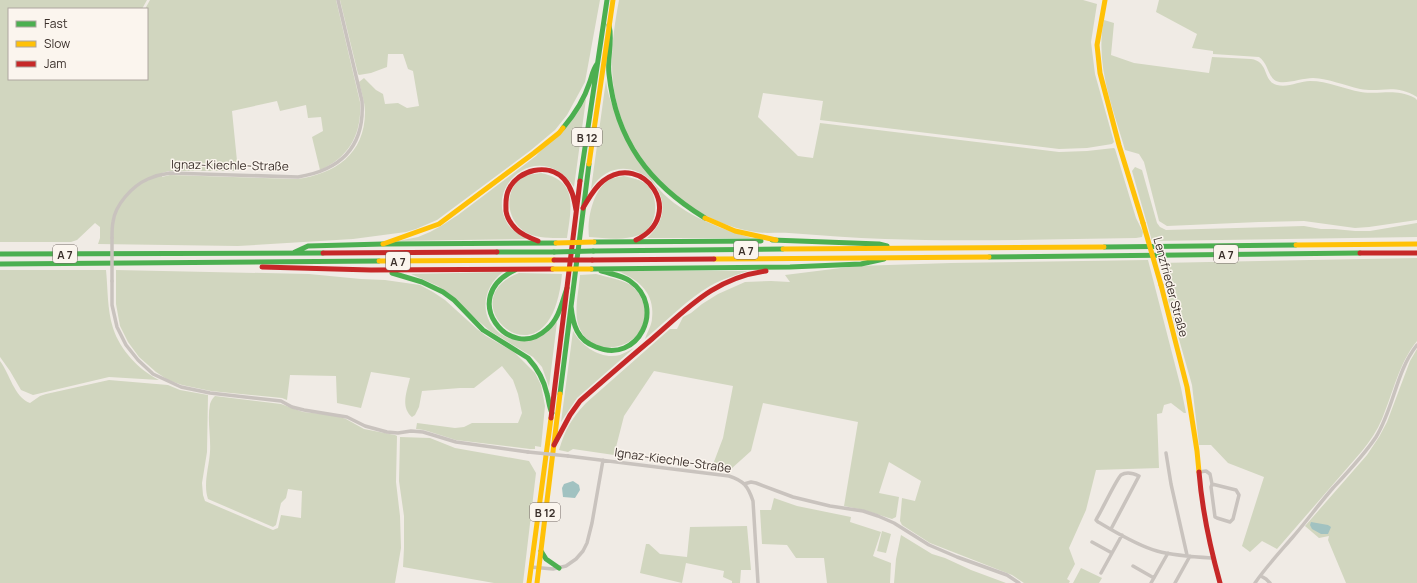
<svg xmlns="http://www.w3.org/2000/svg" width="1417" height="583" viewBox="0 0 1417 583" font-family="Manrope,sans-serif">
<style>
.green{fill:#d1d6bf}
.water{fill:#a1c2c1}
.lines{fill:none;stroke-linecap:round;stroke-linejoin:round}
.street{stroke:#c9c3be;stroke-width:3.5}
.fast{stroke:#4caf50;stroke-width:5}
.slow{stroke:#ffc107;stroke-width:5}
.jam{stroke:#c62828;stroke-width:5}
.street-bridge{stroke:#c9c3be;stroke-width:3.5}
.fast-bridge{stroke:#4caf50;stroke-width:5}
.slow-bridge{stroke:#ffc107;stroke-width:5}
.jam-bridge{stroke:#c62828;stroke-width:5}
.labels{text-anchor:middle;dominant-baseline:central;stroke-width:3;stroke-linejoin:round;paint-order:stroke}
.shield{fill:#fbf5ee;stroke:#756b66;stroke-width:1}
.shield-label{font-size:11px;font-weight:bold;fill:#3b302b}
.street-label{font-size:12px;fill:#3b302b;stroke:#fbf5ee}
</style>
<rect width="100%" height="100%" fill="#f0ebe5"/>
<path class="green" d="M 0,0 L 147,0 L 142,9 L 9,9 L 9,79 L 147,79 L 147,9 L 145,9 L 150,0 L 336,0 L 360,102 C 362,133 350,157 320,170 L 312,137 L 323,131 L 321,117 L 308,118 L 306,105 L 280,111 L 277,101 L 232,111 L 238,171 L 169,171 L 162,173 L 162,177 L 170,175 L 297,179 C 335,174 365,154 365,112 C 365,102 361,91 359,82 L 364,78 L 376,90 L 383,94 L 385,104 L 398,103 L 407,108 L 419,106 L 413,71 L 408,69 L 403,54 L 388,54 L 387,67 L 371,73 L 359,75 L 358,74 L 340,0 L 600,0 L 585,82 L 567,115 L 555,130 L 531,150 L 437,220 L 416,229 L 406,232 L 353,239 L 238,246 L 98,244 L 100,238 L 100,227 L 95,223 L 77,240 L 71,242 L 0,242 Z
M 619,0 L 1083,0 L 1097,4 L 1091,42 L 1095,74 L 1114,142 L 1112,144 L 1087,148 L 1059,149 L 820,120 L 823,101 L 763,93 L 758,117 L 798,156 L 813,158 L 820,123 L 1059,152 L 1087,151 L 1114,148 L 1115,149 L 1136,218 L 1143,232 L 1142,237 L 1136,238 C 1053,239 969,242 885,239 C 853,238 821,235 789,233 C 778,232 766,234 755,232 C 683,221 620,154 613,82 C 610,54 614,27 619,0 Z
M 1159,0 L 1417,0 L 1417,97 C 1394,83 1382,93 1360,89 C 1344,85 1329,79 1313,78 C 1302,78 1285,85 1276,81 C 1268,77 1268,63 1259,57 L 1213,54 L 1213,51 L 1192,48 L 1197,34 L 1156,12 Z
M 1104,20 L 1114,23 L 1111,55 L 1134,63 L 1209,73 L 1212,57 L 1251,59 C 1270,62 1262,81 1277,85 C 1288,88 1300,81 1310,81 C 1328,81 1344,89 1361,92 C 1382,95 1394,88 1415,98 L 1417,100 L 1417,220 L 1369,227 L 1355,228 L 1304,221 L 1259,222 L 1167,226 L 1159,221 L 1158,217 L 1144,162 L 1139,154 L 1125,150 L 1123,143 C 1111,103 1095,62 1104,20 Z
M 606,80 C 608,102 618,117 629,136 C 637,152 645,169 655,184 C 675,212 720,229 752,238 L 647,238 C 694,197 623,137 591,189 Z
M 586,99 L 574,187 C 542,139 486,182 506,221 C 510,230 519,234 527,239 L 398,241 L 418,237 L 430,232 L 441,226 L 458,215 L 536,156 Z
M 1135,167 L 1142,170 L 1157,223 L 1160,227 L 1166,230 L 1304,226 L 1321,229 L 1334,229 L 1355,231 L 1370,231 L 1417,223 L 1417,237 L 1152,241 L 1132,171 Z
M 541,173 C 579,181 571,208 567,238 C 553,238 537,239 525,232 C 506,220 503,190 523,177 C 529,174 535,174 541,173 Z
M 624,176 C 632,178 640,179 647,185 C 660,198 658,228 639,235 C 624,241 605,238 589,237 C 587,220 592,194 606,182 C 610,178 618,177 624,176 Z
M 1417,258 L 1417,341 C 1399,363 1393,393 1382,419 C 1377,431 1370,441 1362,451 L 1277,549 L 1262,541 L 1250,552 L 1242,546 L 1264,477 L 1228,463 L 1211,445 L 1199,445 L 1192,385 L 1169,304 L 1165,277 L 1159,263 Z
M 1148,260 L 1181,388 L 1186,413 L 1184,413 L 1171,403 L 1164,405 L 1162,413 L 1157,414 L 1159,468 L 1096,470 L 1086,510 L 1069,548 L 1075,564 L 1067,579 L 1070,581 L 1069,583 L 1024,583 L 1012,575 L 930,543 L 902,525 L 900,521 L 902,498 L 915,501 L 921,481 L 889,462 L 879,493 L 899,497 L 896,517 L 892,519 L 864,510 L 844,506 L 858,422 L 763,403 L 751,451 L 731,469 L 712,467 L 723,438 L 733,386 L 654,371 L 624,416 L 614,455 L 573,449 L 568,452 L 559,450 C 565,430 571,419 586,403 L 670,329 L 677,329 L 683,317 L 691,313 L 702,304 L 718,294 L 745,282 L 771,281 L 790,282 L 785,275 L 857,266 L 951,263 Z
M 0,270 L 106,270 C 108,289 107,309 113,328 C 120,350 139,370 159,380 L 109,377 L 33,395 L 21,390 L 10,371 L 0,357 Z
M 116,270 L 309,274 L 361,279 L 385,280 L 420,285 L 433,292 L 445,300 L 477,329 L 486,336 L 514,352 L 535,373 L 541,385 L 545,406 L 541,447 L 535,446 L 535,449 L 530,449 L 456,440 L 424,430 L 416,429 L 417,423 L 455,428 L 464,427 L 472,423 L 518,423 L 522,413 L 518,394 L 513,380 L 502,366 L 474,388 L 460,388 L 422,391 L 419,407 L 415,415 L 412,417 C 400,407 407,391 410,378 L 371,372 L 361,408 L 337,403 L 336,376 L 290,375 L 287,400 L 282,398 L 211,391 L 182,385 L 168,380 L 156,372 L 139,357 L 128,342 L 120,326 L 116,304 Z
M 618,271 L 748,271 C 736,275 722,279 710,286 C 689,298 665,322 645,339 C 647,332 652,325 652,318 C 655,292 638,280 618,271 Z
M 503,272 C 481,288 478,321 504,336 C 510,339 516,341 522,341 C 528,341 550,326 557,322 L 549,387 L 542,367 L 533,357 L 490,331 L 438,286 L 411,274 Z
M 519,273 L 562,274 C 551,397 444,301 519,273 Z
M 596,274 C 607,277 619,279 629,284 C 635,288 640,294 642,300 C 661,343 592,369 578,324 C 574,309 579,290 580,275 Z
M 573,331 C 582,347 602,360 620,355 C 625,353 630,350 634,348 L 577,398 L 561,422 Z
M 1417,349 L 1417,583 L 1346,583 L 1328,540 L 1329,536 L 1319,538 L 1305,526 L 1367,455 L 1379,437 L 1387,422 L 1410,361 Z
M 0,361 C 10,374 14,397 30,403 L 40,396 L 46,394 L 109,380 L 168,385 L 180,390 L 208,395 L 207,452 L 202,483 L 203,495 L 205,501 L 273,530 L 278,528 L 281,515 L 301,518 L 302,491 L 288,489 L 286,498 L 281,503 L 276,525 L 273,527 L 208,499 C 203,484 209,467 210,452 C 211,436 207,420 210,404 C 211,401 212,399 215,396 L 281,404 L 303,412 L 333,415 L 346,419 L 364,429 L 395,435 L 397,436 L 396,482 L 400,516 L 401,548 L 395,583 L 0,583 Z
M 400,437 L 430,438 L 455,448 L 529,461 L 536,473 L 523,583 L 494,583 L 403,567 L 404,548 L 404,516 L 399,481 Z
M 774,498 L 797,506 L 851,517 L 850,522 L 881,532 L 873,556 L 891,563 L 890,583 L 827,583 L 824,558 L 796,558 L 787,545 L 762,544 L 760,510 L 771,510 Z
M 747,526 L 751,570 L 741,570 L 740,583 L 732,583 L 732,581 L 723,577 L 724,571 L 686,563 L 682,583 L 640,573 L 646,544 L 649,544 L 660,554 L 687,557 L 690,527 Z
M 882,531 L 891,534 L 886,553 L 877,551 Z
M 901,535 L 932,554 L 945,558 L 971,570 L 1006,583 L 894,583 L 896,559 Z
M 1081,568 L 1102,578 L 1099,583 L 1073,583 Z"/>
<path class="water" d="M 573,481 L 579,485 L 580,490 L 575,498 L 563,497 L 562,488 L 564,484 Z
M 1311,522 L 1328,525 L 1331,527 L 1328,534 L 1321,534 L 1312,529 L 1310,525 Z"/>
<g class="lines">
<path class="street" d="M 112,238 C 112,233 112,227 113,222 C 115,205 132,186 148,179 C 155,176 162,174 170,173 L 298,177 C 341,170 365,146 362,101 L 338,0
M 112,281 L 112,305 L 117,327 L 126,345 L 138,360 L 153,374 L 181,387 L 210,393 L 281,401 L 292,407 L 304,410 L 347,417 L 365,426 L 387,432 L 398,433 L 411,431 L 423,432 L 456,442 L 528,452
M 1166,453 L 1171,484 L 1187,555
M 568,456 L 729,476 C 744,481 748,486 753,501 L 758,583
M 1199,472 L 1206,471 L 1210,474 L 1212,484 L 1236,490 L 1239,495 L 1233,519 L 1230,522 L 1217,518 L 1215,517 L 1211,487 L 1212,484
M 744,484 L 751,482 L 756,483 L 793,497 L 830,506 L 863,511 L 878,516 L 894,523 L 929,545 L 957,557 L 1007,575 L 1019,583
M 1111,529 L 1139,476 C 1133,473 1127,471 1121,475 C 1116,480 1102,510 1097,518 L 1096,520 L 1098,522 C 1116,532 1136,545 1157,551 C 1175,556 1195,557 1213,558
M 1092,542 L 1112,553
M 1133,566 L 1154,578
M 531,567 L 553,569 L 566,566 L 576,559 L 583,551 L 587,543 L 592,523 L 603,460
M 1101,573 L 1122,535
M 1261,576 L 1266,579 L 1270,583
M 1151,583 L 1168,553
M 1175,583 L 1190,556
M 1255,583 C 1266,567 1279,553 1292,538 C 1306,522 1319,504 1333,488 C 1348,472 1364,455 1376,437 C 1394,408 1396,371 1417,345"/>
<path class="fast" d="M 609,25 C 613,41 607,57 609,74 C 616,140 649,184 705,218
M 563,128 C 573,116 584,100 589,84 C 592,77 592,71 597,64
M 580,181 L 607,0
M 772,240 L 879,244 L 887,246
M 594,242 L 761,241
M 1104,247 L 1296,245
M 593,251 L 783,249
M 295,252 L 308,246 L 383,244 L 556,243
M 497,252 L 554,252
M 0,254 L 323,253
M 989,257 L 1360,253
M 0,264 L 379,261
M 591,269 L 790,267 L 861,264 L 884,259
M 515,270 C 457,297 510,364 547,329 C 559,319 562,302 567,288
M 392,273 L 422,282 L 443,292 L 454,300 L 483,330 L 528,358 C 538,369 544,380 547,394 C 549,401 549,407 552,413
M 571,306 C 573,325 577,340 596,347 C 638,365 667,307 630,281 C 622,275 610,274 601,271
M 560,394 L 589,164
M 541,551 L 546,559 L 559,568"/>
<path class="slow" d="M 1105,0 L 1097,45 L 1100,73 L 1119,145 L 1143,223
M 589,164 L 613,0
M 705,218 L 735,231 L 776,240
M 383,244 L 439,224 L 534,153 L 559,133 L 563,128
M 1296,245 L 1417,244
M 783,249 L 1104,247
M 714,259 L 989,257
M 379,261 L 554,260
M 1161,285 L 1187,387 L 1197,451 L 1199,472
M 529,583 L 551,418
M 537,583 L 560,394"/>
<path class="jam" d="M 583,208 C 589,198 594,188 603,181 C 643,150 688,215 636,240
M 538,241 C 530,238 522,235 516,229 C 511,224 507,218 506,211 C 506,203 505,196 509,189 C 518,170 548,162 564,179 C 572,188 574,198 576,210
M 323,253 L 497,252
M 1360,253 L 1417,253
M 592,260 L 714,259
M 262,267 L 371,270 L 553,269
M 551,418 L 580,181
M 554,445 L 570,415 L 580,401 C 604,380 628,359 652,339 C 689,307 715,278 766,271
M 1199,472 C 1202,509 1210,547 1220,583"/>
<path class="street-bridge" d="M 112,238 L 112,281
M 528,452 L 568,456"/>
<path class="fast-bridge" d="M 554,252 L 593,251"/>
<path class="slow-bridge" d="M 1143,223 L 1161,285
M 556,243 L 594,242
M 553,269 L 591,269"/>
<path class="jam-bridge" d="M 554,260 L 592,260"/>
</g>
<g class="labels">
<g class="shield">
<rect x="572" y="128" width="30" height="18" rx="3"/>
<rect x="734" y="241" width="24" height="18" rx="3"/>
<rect x="53" y="245" width="24" height="18" rx="3"/>
<rect x="1214" y="245" width="24" height="18" rx="3"/>
<rect x="386" y="252" width="24" height="18" rx="3"/>
<rect x="530" y="503" width="30" height="18" rx="3"/>
</g>
<g class="shield-label">
<text x="587" y="137">B 12</text>
<text x="746" y="250">A 7</text>
<text x="65" y="254">A 7</text>
<text x="1226" y="254">A 7</text>
<text x="398" y="261">A 7</text>
<text x="545" y="512">B 12</text>
</g>
<g class="street-label">
<text transform="translate(230 165) rotate(1)">Ignaz-Kiechle-Straße</text>
<text transform="translate(1171 287) rotate(75)">Lenzfrieder Straße</text>
<text transform="translate(673 460) rotate(8)">Ignaz-Kiechle-Straße</text>
</g>
</g>
<rect x="8" y="8" width="140" height="72" fill="#fbf5ee" stroke="#aea6a0"/>
<rect x="16" y="21" width="20" height="6" fill="#4caf50" stroke="#aea6a0"/>
<text x="44" y="28" font-size="12" fill="#3b302b">Fast</text>
<rect x="16" y="41" width="20" height="6" fill="#ffc107" stroke="#aea6a0"/>
<text x="44" y="48" font-size="12" fill="#3b302b">Slow</text>
<rect x="16" y="61" width="20" height="6" fill="#c62828" stroke="#aea6a0"/>
<text x="44" y="68" font-size="12" fill="#3b302b">Jam</text>
</svg>
